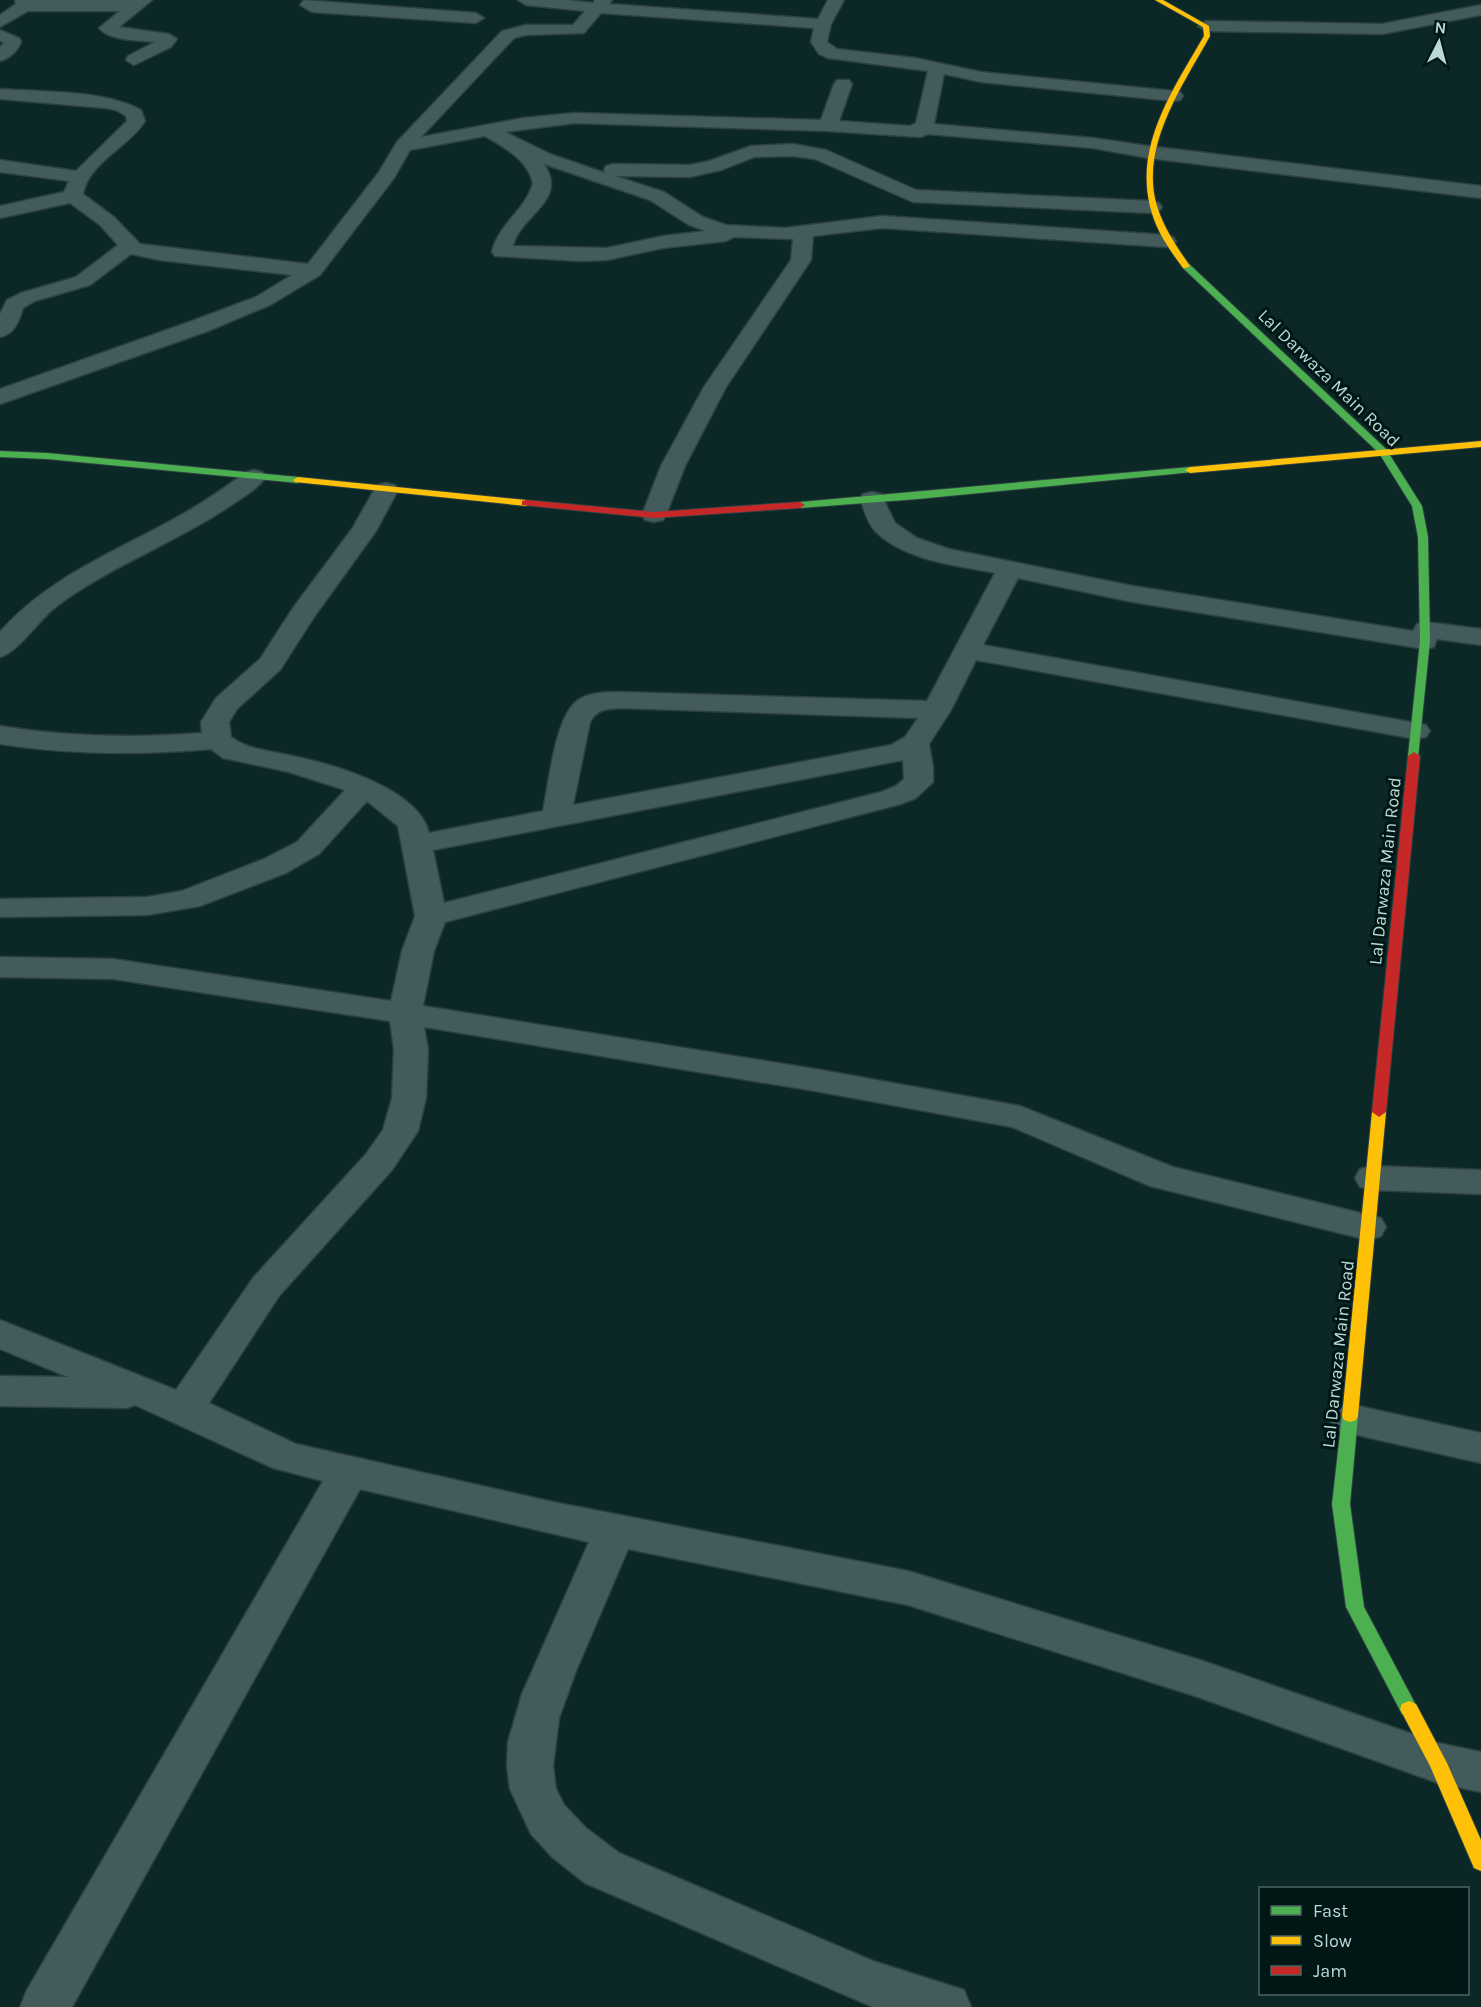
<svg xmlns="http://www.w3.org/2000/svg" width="1481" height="2007" viewBox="0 0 1481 2007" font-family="Karla,sans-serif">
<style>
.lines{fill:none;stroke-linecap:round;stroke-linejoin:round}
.street-casing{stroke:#2d4040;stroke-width:3}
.fast-casing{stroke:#2d4040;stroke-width:2}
.slow-casing{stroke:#2d4040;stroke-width:2}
.jam-casing{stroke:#2d4040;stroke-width:2}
.street{fill:#435b5a;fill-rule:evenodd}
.fast{fill:#4caf50;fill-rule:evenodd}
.slow{fill:#ffc107;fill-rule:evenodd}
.jam{fill:#c62828;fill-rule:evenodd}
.labels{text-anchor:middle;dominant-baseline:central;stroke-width:6;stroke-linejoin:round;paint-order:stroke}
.street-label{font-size:18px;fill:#bbd9d7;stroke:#001716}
</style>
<rect width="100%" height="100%" fill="#0b2726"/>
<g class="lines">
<defs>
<path id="street" d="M 15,0 L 152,0 L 119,27 L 169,34 L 177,39 L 171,47 L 134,65 L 126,60 L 128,56 L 155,42 C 139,40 109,41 99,28 L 120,11 L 28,11 L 0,27 L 0,15 L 16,4 Z
M 304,0 L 476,13 L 484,18 L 476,23 L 312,12 L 300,5 Z
M 518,0 L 568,0 L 593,3 L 595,0 L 612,0 L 609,4 L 818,19 L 828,0 L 844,0 L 831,24 L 827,42 L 837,49 L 915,58 L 981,72 L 1174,91 L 1180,92 L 1183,96 L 1180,100 L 1174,101 L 981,82 L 944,74 L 934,124 L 1093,138 L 1148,146 L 1481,186 L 1481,198 L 1148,158 L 1093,148 L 928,134 L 920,137 L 828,131 L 575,123 L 505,132 L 550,154 L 605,173 L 604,170 L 606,166 L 613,164 L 690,165 L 709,161 L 751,146 L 793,144 L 826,150 L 916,190 L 1152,201 L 1159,203 L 1162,207 L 1159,211 L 1152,213 L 913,202 L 815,159 L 793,156 L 754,157 L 721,170 L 690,177 L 615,176 L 664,192 L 703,217 L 726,225 L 785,228 L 882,216 L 1166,235 L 1173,237 L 1176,241 L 1173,245 L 1166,247 L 882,228 L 813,236 L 811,260 L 726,387 L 685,466 L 666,515 L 663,520 L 654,522 L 645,520 L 642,515 L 661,466 L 704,387 L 791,260 L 793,239 L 734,237 L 726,241 L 663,248 L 607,260 L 581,261 L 495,256 L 492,252 C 498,224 526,210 533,183 C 527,159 505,148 485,136 L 410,150 L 394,178 L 320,275 L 270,305 L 208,331 L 0,404 L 0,389 L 192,321 L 256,297 L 292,275 L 159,260 L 131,254 L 90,285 L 35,301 L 23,308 C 19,321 15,334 0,337 L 0,314 L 7,300 L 21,293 L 76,277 L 118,245 L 100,225 L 70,203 L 0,218 L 0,206 L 64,192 L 69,181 L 0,172 L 0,160 L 76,171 L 127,121 L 126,116 L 116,110 L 105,108 L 0,99 L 0,89 C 41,92 106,90 141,110 L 145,121 C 129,147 89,162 83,194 L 114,217 L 140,244 L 308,264 L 379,172 L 397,142 L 502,31 L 526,25 L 573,25 L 585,11 L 526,5 ZM 601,13 L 814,28 L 811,42 L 819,54 L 828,58 L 928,71 L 916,123 L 910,126 L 839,121 L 852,84 L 849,80 L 837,80 L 834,84 L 821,120 L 575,113 L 523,118 L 421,137 L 514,38 L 526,35 L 584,33 ZM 544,164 L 650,200 L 689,225 L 706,231 L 663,236 L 607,248 L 513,246 C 520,215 569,201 544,164 Z
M 1481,5 L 1481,15 L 1382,34 L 1206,31 L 1198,26 L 1206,21 L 1382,24 Z
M 0,30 L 19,38 L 21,41 C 19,50 9,59 0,61 L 0,47 L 4,43 L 0,41 Z
M 254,470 L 262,472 L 266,477 C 257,490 240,499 227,508 C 172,544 109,567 57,606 C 39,619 19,652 0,657 L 0,632 C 46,579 112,553 172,520 C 198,506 222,490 246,472 Z
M 386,483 L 395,485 L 398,490 L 376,531 L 314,617 L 280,670 L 237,709 L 229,722 L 231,737 C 250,751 274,751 297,757 C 335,765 419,789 429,833 L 543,811 C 549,783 555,716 578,700 C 590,692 607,692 620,692 L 927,701 L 995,573 C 956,565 906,561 876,532 C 868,525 864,509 860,499 L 863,494 L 872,492 L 881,494 L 895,523 L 917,538 L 949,549 L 1133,586 L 1413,631 L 1417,624 L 1426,622 L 1481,629 L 1481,645 L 1437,639 L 1434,647 L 1425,649 L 1133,602 L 1018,578 L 983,645 L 1416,723 L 1426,725 L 1430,731 L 1426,737 L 1416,739 L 976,660 L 951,710 L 929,744 L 933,767 L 933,782 L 916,798 L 901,804 L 445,922 L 434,951 L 423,1006 L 821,1070 L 1020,1106 L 1173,1167 L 1381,1218 L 1386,1227 L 1381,1236 L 1368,1240 L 1150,1186 L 1012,1127 L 821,1092 L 424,1027 L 428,1049 L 426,1098 L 418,1131 L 392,1170 L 279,1296 L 209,1403 L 296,1444 L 553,1502 L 908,1571 L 1203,1661 L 1438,1743 L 1481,1752 L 1481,1792 L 1438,1783 L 1198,1697 L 908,1605 L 628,1549 L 576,1671 L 559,1718 L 553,1766 L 556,1789 L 564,1805 L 586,1828 L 619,1853 L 873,1961 L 964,1990 L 971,2007 L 873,2007 L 585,1883 L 552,1857 L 531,1834 L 510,1789 L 507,1766 L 508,1742 L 522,1694 L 589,1542 L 360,1489 L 72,2007 L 20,2007 L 27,1990 L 323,1481 L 273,1468 L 135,1405 L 127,1408 L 0,1406 L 0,1376 L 68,1377 L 0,1349 L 0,1320 L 176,1390 L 253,1278 L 366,1154 L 383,1130 L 392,1098 L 394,1049 L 390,1021 L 113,979 L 0,977 L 0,957 L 113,959 L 391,1001 L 402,951 L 415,916 L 398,826 L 367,801 L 319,854 L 286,873 L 200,906 L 147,915 L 0,917 L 0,899 L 147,897 L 182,891 L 264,859 L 297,842 L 345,790 L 289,772 L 223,758 L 211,749 C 140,755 71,755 0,744 L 0,726 C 67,737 134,738 202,733 L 201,722 L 216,698 L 260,659 L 293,608 L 352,529 L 377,485 ZM 620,708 L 918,718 L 905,737 L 891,745 L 573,805 L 590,722 C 597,709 607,709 620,708 ZM 903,760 L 904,779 L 896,786 L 881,792 L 444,903 L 433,850 Z
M 1373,1166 L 1481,1170 L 1481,1194 L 1373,1190 L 1360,1187 L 1355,1178 L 1360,1169 Z
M 1349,1404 L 1481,1433 L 1481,1463 L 1335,1430 L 1329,1419 L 1335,1408 Z"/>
<path id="fast" d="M 1183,264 L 1189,264 L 1386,449 L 1422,506 L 1428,537 L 1430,641 L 1418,758 L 1410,758 L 1408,756 L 1420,641 L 1418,537 L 1412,506 L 1379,453 L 1183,268 Z
M 0,451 L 47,453 L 298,477 L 303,480 L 298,483 L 47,459 L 0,457 Z
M 1190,467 L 1193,468 L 1193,472 L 918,499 L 800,508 L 795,505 L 800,502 Z
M 1350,1410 L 1356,1412 L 1358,1416 L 1350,1504 L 1364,1607 L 1418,1709 L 1416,1714 L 1409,1717 L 1402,1714 L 1346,1607 L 1332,1504 L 1342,1416 L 1344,1412 Z"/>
<path id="slow" d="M 1155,0 L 1163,0 L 1209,26 L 1210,36 C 1183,85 1139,147 1157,206 C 1164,229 1177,247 1190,266 L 1186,268 L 1183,268 C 1175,257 1166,245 1160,233 C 1124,161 1168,98 1204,36 L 1203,27 Z
M 1481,441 L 1481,447 L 1190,473 L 1185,470 L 1190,467 Z
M 298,477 L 526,500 L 531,503 L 526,506 L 295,482 L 293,480 Z
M 1379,1107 L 1386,1112 L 1358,1416 L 1356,1420 L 1350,1422 L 1344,1420 L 1342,1416 L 1372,1112 Z
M 1409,1701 L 1416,1704 L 1447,1763 L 1481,1840 L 1481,1871 L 1474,1868 L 1430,1766 L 1400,1709 L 1402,1704 Z"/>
<path id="jam" d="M 526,500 L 654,512 L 800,502 L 805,505 L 800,508 L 654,518 L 522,505 L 522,501 Z
M 1414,752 L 1420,756 L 1386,1112 L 1379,1117 L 1372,1112 L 1408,756 Z"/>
</defs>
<use href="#street" class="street-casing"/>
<use href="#fast" class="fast-casing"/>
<use href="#slow" class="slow-casing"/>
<use href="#jam" class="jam-casing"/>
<use href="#street" class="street"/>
<use href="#fast" class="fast"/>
<use href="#slow" class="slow"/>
<use href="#jam" class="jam"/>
</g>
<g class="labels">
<g class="street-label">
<text transform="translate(1329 378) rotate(44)">Lal Darwaza Main Road</text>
<text transform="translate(1385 871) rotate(-84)">Lal Darwaza Main Road</text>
<text transform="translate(1338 1354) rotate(-84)">Lal Darwaza Main Road</text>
</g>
</g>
<rect x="1259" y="1887" width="210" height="108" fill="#001716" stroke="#4b6563" stroke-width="1.5"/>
<rect x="1271" y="1906" width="30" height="9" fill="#4caf50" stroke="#4b6563" stroke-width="1.5"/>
<text x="1313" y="1917" font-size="18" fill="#bbd9d7">Fast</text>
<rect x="1271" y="1936" width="30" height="9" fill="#ffc107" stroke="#4b6563" stroke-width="1.5"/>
<text x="1313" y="1947" font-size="18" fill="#bbd9d7">Slow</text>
<rect x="1271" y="1966" width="30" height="9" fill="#c62828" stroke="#4b6563" stroke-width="1.5"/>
<text x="1313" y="1977" font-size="18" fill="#bbd9d7">Jam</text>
<g transform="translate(1439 42) rotate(6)" stroke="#001716" stroke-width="4.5" paint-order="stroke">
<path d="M0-4.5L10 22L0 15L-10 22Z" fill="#bbd9d7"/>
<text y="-9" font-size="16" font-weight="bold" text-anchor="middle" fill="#bbd9d7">N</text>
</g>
</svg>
